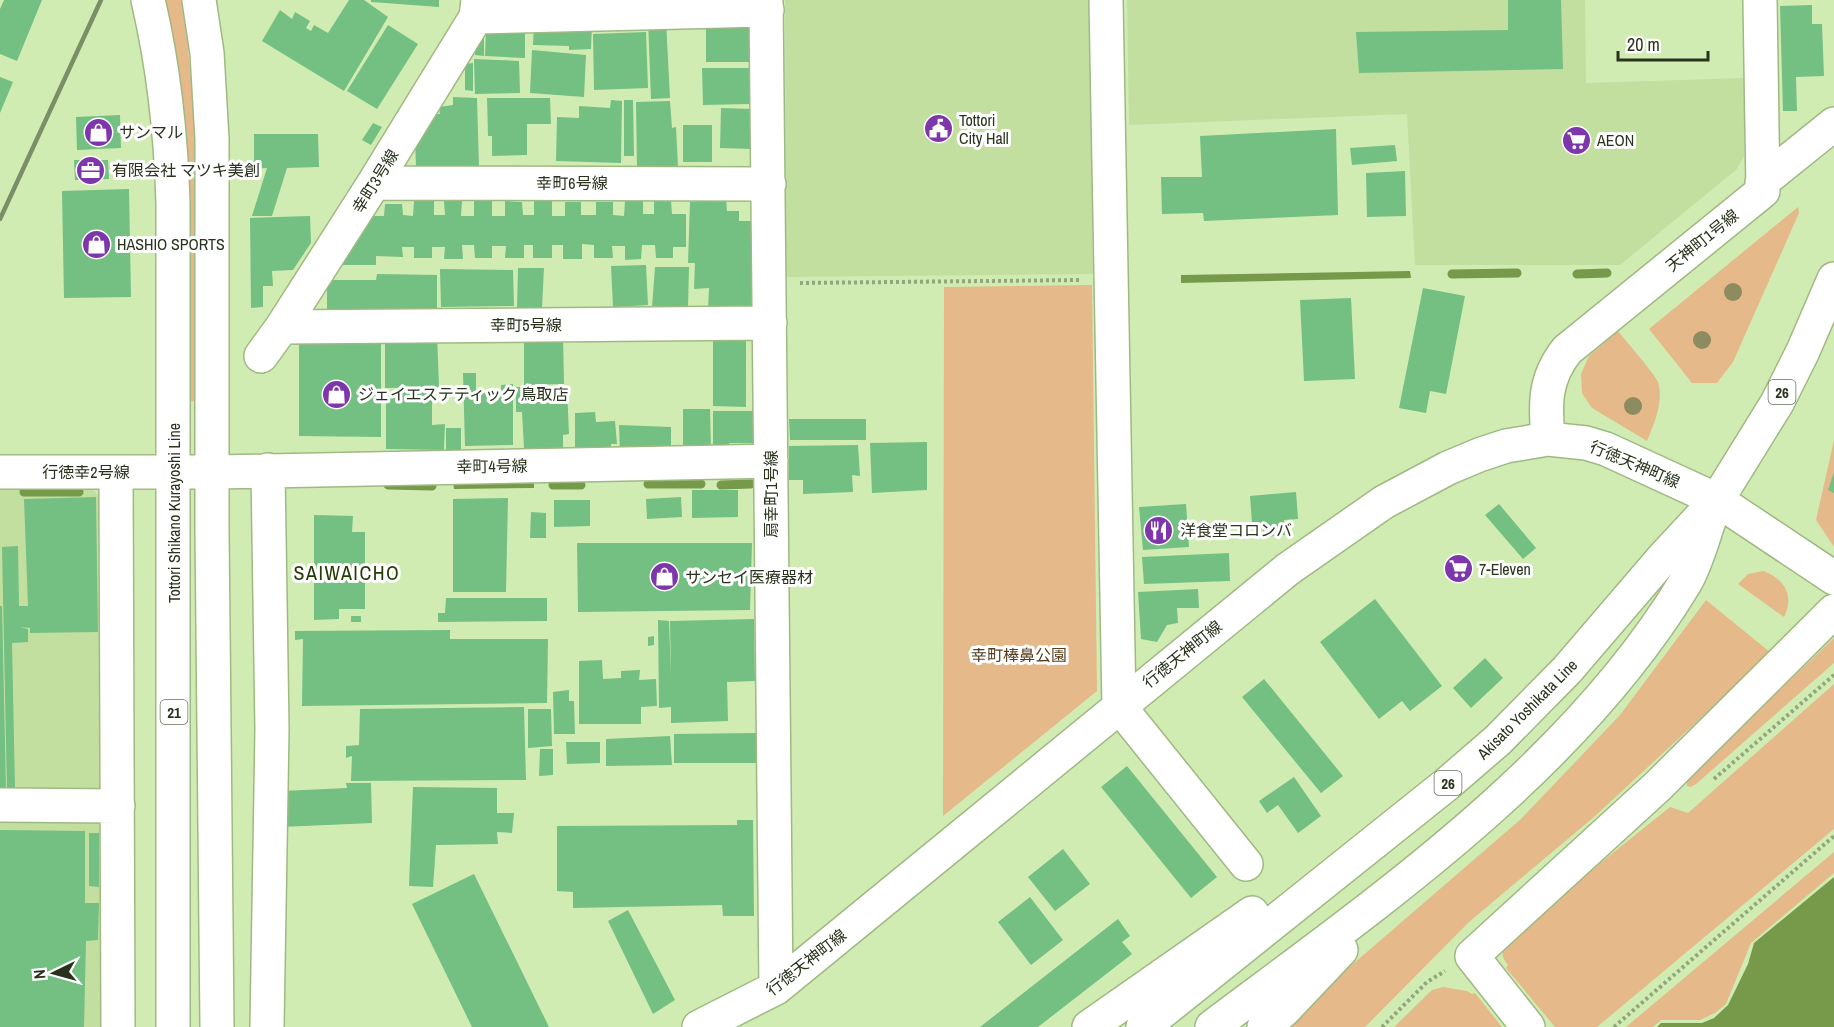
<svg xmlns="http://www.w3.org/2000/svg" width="1834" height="1027" viewBox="0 0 1834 1027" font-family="'Archivo Narrow','Noto Sans JP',sans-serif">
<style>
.built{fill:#c2dfa0}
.green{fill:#e5b989}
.water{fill:#769a4a}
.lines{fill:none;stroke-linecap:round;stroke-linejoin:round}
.stream{stroke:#769a4a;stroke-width:9}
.building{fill:#74bf82}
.minor-casing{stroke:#9fb982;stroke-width:36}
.major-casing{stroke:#9fb982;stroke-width:36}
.path{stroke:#91a67a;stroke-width:4;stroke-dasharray:3 3;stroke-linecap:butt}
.minor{stroke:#fff;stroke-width:33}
.major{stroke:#fff;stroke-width:33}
.rail{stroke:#7b8e67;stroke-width:4.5}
.tree{fill:#8d8b60}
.labels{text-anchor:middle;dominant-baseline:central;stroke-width:6;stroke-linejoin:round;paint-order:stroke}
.shield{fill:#fff;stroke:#687060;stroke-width:1.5}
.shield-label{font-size:15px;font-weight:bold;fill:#28321c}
.poi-label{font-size:16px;fill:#28321c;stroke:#fff;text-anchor:start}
.street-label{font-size:16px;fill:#28321c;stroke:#fff}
.park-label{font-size:16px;fill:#563c1d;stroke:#fff}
.quarter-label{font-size:20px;letter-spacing:1.5px;fill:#263b04;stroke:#fff}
</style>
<rect width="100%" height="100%" fill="#d0ecb3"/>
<path class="built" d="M 785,0 L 1090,0 L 1093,274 L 786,277 Z
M 1127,0 L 1585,0 L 1586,83 L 1744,78 L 1744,156 L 1737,169 L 1620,265 L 1415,265 L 1407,114 L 1129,125 Z
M 84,481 L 104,500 L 103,1027 L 0,1027 L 0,484 Z"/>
<path class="green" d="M 162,0 L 181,0 L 187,39 L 195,121 L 195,401 L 187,402 Z
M 1798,207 L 1799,213 L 1733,362 L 1717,383 L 1692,383 L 1649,329 Z
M 1092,285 L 1097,691 L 943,816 L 944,287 Z
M 1618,331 C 1625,340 1655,374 1658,382 C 1664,402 1654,424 1647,441 L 1592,408 L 1582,393 L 1581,374 L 1589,356 Z
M 1834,440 L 1834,547 L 1816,520 Z
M 1763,571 C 1784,578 1795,596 1784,617 L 1738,584 L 1748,574 Z
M 1706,600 L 1771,653 L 1594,817 L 1469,922 L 1365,1027 L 1280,1027 L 1521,819 L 1620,715 Z
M 1834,638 L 1834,663 L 1696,784 L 1691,787 L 1687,786 L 1687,779 Z
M 1834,684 L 1834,829 L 1597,1027 L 1555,1027 L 1506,968 L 1508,965 C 1498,953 1503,947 1511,935 L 1670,807 L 1688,813 Z
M 1834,852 L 1834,873 L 1751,943 L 1726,1004 L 1715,1013 L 1700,1020 L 1661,1020 L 1653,1027 L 1626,1027 Z
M 1443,987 L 1467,991 L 1472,994 L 1475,993 L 1502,1027 L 1394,1027 L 1432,990 Z"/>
<path class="water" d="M 1410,271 L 1411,278 L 1181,283 L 1181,275 Z
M 453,482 L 534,483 L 534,488 L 454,489 Z
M 1834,877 L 1834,1027 L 1657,1027 L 1661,1023 L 1702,1023 L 1714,1018 L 1728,1005 L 1748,964 L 1754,943 Z"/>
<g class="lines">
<path class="stream" d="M 1452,274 L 1517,273
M 1577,274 L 1607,273
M 648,484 L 701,484
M 388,485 L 432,486
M 553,485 L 581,485
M 721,485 L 751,484
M 24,492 L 79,492"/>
</g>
<path class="building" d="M 4,0 L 42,0 L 17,61 L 0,54 L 0,9 Z
M 349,0 L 364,0 L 388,17 L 344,91 L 262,41 L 280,10 L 292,19 L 295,12 L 310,21 L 306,28 L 311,31 L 314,25 L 328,33 Z
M 371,0 L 439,0 L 439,7 L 371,2 Z
M 1508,0 L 1561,0 L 1563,69 L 1359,73 L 1356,32 L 1508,30 Z
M 1812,5 L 1812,24 L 1822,24 L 1824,76 L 1796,77 L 1797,111 L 1783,111 L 1780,6 Z
M 648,20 L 666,21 L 670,98 L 651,99 Z
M 534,23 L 592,23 L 591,49 L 569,50 L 569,46 L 533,45 Z
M 388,25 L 418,44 L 377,109 L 347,91 Z
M 706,25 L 749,27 L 751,62 L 706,62 Z
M 486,28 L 525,29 L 525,58 L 485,56 Z
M 484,29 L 484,56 L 475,55 L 475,46 Z
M 646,32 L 648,88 L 594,90 L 593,34 Z
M 532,50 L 586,55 L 584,97 L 530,93 Z
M 474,59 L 519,61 L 520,93 L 475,94 Z
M 473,63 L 473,91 L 465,90 L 465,64 Z
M 702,68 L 751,68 L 750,104 L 703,105 Z
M 0,77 L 13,82 L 0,113 Z
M 453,97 L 477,98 L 479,167 L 416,167 L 415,138 L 431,114 L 440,114 L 439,107 L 453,105 Z
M 487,98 L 550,98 L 551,124 L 527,124 L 527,155 L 492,156 L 492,136 L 488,136 Z
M 611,100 L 622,101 L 621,163 L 556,161 L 557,117 L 579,118 L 579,106 L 610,108 Z
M 624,100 L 633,100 L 634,156 L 624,156 Z
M 670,101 L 672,128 L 676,127 L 678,167 L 637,168 L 636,102 Z
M 721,108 L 753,109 L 752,149 L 720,148 Z
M 120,115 L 121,148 L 77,150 L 76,117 Z
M 373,123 L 382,127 L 371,145 L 362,140 Z
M 683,125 L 712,125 L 712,162 L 683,162 Z
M 1336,129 L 1338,215 L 1204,221 L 1203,213 L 1162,214 L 1161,177 L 1202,177 L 1200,136 Z
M 254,134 L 318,134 L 319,167 L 287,168 L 272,216 L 252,216 L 267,168 L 254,169 Z
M 1395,145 L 1397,161 L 1352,165 L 1350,148 Z
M 74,160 L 108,160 L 109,179 L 75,180 Z
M 1405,171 L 1406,216 L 1367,217 L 1366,173 Z
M 129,189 L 131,297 L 64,298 L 62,191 Z
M 726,199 L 727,211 L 739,211 L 739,221 L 754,221 L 754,309 L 708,310 L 709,288 L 694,289 L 695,263 L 688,263 L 690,202 Z
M 434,200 L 434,215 L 445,215 L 444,201 L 462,201 L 461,216 L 474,216 L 474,201 L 492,200 L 492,216 L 505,216 L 505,201 L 522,202 L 523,215 L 534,215 L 534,201 L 552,201 L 552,216 L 565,216 L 565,202 L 581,202 L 581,215 L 596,215 L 596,202 L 613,202 L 613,215 L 624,216 L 625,201 L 643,201 L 643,214 L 654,214 L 654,201 L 671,201 L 672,214 L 686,214 L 686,247 L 673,247 L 673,258 L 656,258 L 655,245 L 642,245 L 641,259 L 625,260 L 625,246 L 612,246 L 613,258 L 594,258 L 594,245 L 582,244 L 582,259 L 563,259 L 563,245 L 552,245 L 552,258 L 533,258 L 533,245 L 524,245 L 524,258 L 505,258 L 506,246 L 492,246 L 492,258 L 475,258 L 474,245 L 462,245 L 463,259 L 444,259 L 445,247 L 432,247 L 432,258 L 414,258 L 414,247 L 402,247 L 403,257 L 376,256 L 376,265 L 342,265 L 369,216 L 384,216 L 385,204 L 402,204 L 403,215 L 413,216 L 414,201 Z
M 310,216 L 311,243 L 293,270 L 272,271 L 273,286 L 263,286 L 263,307 L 251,308 L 250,218 Z
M 646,265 L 648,305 L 613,307 L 611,266 Z
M 655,267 L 689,267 L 688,308 L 652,308 Z
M 518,268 L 544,268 L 542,308 L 517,308 Z
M 440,269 L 513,270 L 514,306 L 441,307 Z
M 377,274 L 437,275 L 437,309 L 376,309 L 377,314 L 327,315 L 327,280 L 376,280 Z
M 1423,288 L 1465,296 L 1446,394 L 1430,391 L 1426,413 L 1399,408 Z
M 1351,298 L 1355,379 L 1304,381 L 1300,300 Z
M 437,334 L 439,387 L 385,388 L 385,335 Z
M 563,334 L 564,384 L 524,385 L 524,341 Z
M 713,337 L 746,338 L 746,407 L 713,406 Z
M 299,339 L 381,340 L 381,437 L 299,436 Z
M 463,373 L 476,373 L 476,393 L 501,392 L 501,385 L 513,384 L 513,445 L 465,446 Z
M 516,387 L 567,388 L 569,434 L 563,435 L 563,453 L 539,452 L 540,449 L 524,448 L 522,412 L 516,412 Z
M 432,390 L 432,425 L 445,424 L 444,450 L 386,449 L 386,391 Z
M 683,409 L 710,409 L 711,451 L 683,451 Z
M 713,411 L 756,411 L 756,443 L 729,443 L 730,451 L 713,450 Z
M 595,412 L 596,422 L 615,421 L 617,444 L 611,444 L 611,452 L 575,452 L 575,413 Z
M 789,419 L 866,419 L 866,440 L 790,440 Z
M 619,425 L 671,427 L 671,452 L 620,453 Z
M 446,428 L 461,428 L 461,452 L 446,452 Z
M 927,442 L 927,490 L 872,493 L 870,443 Z
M 858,445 L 860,476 L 852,475 L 853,492 L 803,494 L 803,480 L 789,480 L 789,446 Z
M 1834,472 L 1834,493 L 1828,490 Z
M 692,490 L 738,490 L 738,517 L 692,518 Z
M 1296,492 L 1298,519 L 1284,520 L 1285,535 L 1264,537 L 1262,523 L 1252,523 L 1250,496 Z
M 96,497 L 98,632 L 30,633 L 30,628 L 20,627 L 28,629 L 28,642 L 12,643 L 15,789 L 7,789 L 2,547 L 18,546 L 19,606 L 28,606 L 24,499 Z
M 681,497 L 682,517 L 647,519 L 646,499 Z
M 508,498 L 506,592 L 453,592 L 453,499 Z
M 554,500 L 590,500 L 590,526 L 554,527 Z
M 1186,504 L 1189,547 L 1143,550 L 1139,507 Z
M 1499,504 L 1536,548 L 1523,559 L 1485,515 Z
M 531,512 L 546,513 L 546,538 L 530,538 Z
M 314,515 L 353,516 L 352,532 L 365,532 L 365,609 L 339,609 L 339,619 L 314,620 Z
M 577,543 L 752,543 L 750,610 L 578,612 Z
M 1229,553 L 1230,581 L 1144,584 L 1142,557 Z
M 1198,589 L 1199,608 L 1177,608 L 1178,623 L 1167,625 L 1157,642 L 1141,639 L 1138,592 Z
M 446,598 L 547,598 L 547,621 L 438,622 L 438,613 L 445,613 Z
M 1375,599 L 1442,686 L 1410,711 L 1402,701 L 1379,719 L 1320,642 Z
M 0,606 L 2,606 L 6,792 L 0,792 Z
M 351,616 L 361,616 L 361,622 L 351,622 Z
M 754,619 L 755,681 L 727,682 L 728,721 L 671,723 L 671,707 L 659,708 L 658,620 L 669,621 L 671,678 L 670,621 Z
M 450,630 L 450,639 L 548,639 L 547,703 L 302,706 L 303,639 L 295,640 L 295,631 Z
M 654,636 L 654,645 L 648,646 L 648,637 Z
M 1485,658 L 1503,678 L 1471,708 L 1453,688 Z
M 602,660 L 603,679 L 621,678 L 621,671 L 640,670 L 639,680 L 656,679 L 657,706 L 641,707 L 641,724 L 579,724 L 579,661 Z
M 1264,679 L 1343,776 L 1321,793 L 1242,697 Z
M 569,690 L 569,701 L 574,701 L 575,734 L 554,734 L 553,692 Z
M 524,707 L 526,780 L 351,781 L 352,756 L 346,758 L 346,746 L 359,745 L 360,709 Z
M 528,709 L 551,709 L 552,746 L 528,748 Z
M 756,733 L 757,763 L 674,763 L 674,734 Z
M 670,736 L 672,765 L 606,766 L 606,739 Z
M 566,742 L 600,742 L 600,763 L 567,764 Z
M 540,749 L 553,749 L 553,775 L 539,776 Z
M 1127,766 L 1217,877 L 1191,898 L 1101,787 Z
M 1294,777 L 1321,816 L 1298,833 L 1278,805 L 1267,813 L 1259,801 Z
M 346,783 L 371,783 L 372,823 L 281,827 L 282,791 L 347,788 Z
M 413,787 L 497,788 L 497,813 L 514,813 L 512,833 L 497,832 L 498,844 L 436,845 L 433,887 L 409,886 Z
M 737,820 L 753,820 L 754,916 L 723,916 L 722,905 L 573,908 L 573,892 L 557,891 L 557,826 L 737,825 Z
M 0,830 L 85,831 L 85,903 L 99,903 L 98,940 L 86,941 L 84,1027 L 0,1027 Z
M 89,833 L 99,833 L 99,887 L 89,886 Z
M 1063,849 L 1090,884 L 1055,911 L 1028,877 Z
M 474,874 L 549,1027 L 472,1027 L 412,904 Z
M 1030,897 L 1063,940 L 1031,965 L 998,922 Z
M 628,910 L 675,1000 L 653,1014 L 608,921 Z
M 1118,919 L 1130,936 L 1122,942 L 1132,954 L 1038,1027 L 980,1027 Z"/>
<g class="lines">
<defs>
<path id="minor" d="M 766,0 L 776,988
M 1106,0 L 1119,706 L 1246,864
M 476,17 L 767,10
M 1762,182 L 1834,124
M 374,183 L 769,184
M 282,327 L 770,323
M 261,356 L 282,327 L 374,183 L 476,17 L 478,0
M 1548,439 C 1545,404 1544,379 1567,350 L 1763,191 L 1760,0
M 0,472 L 212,472 L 771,461
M 116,473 L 118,1027
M 0,805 L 118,806
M 267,1027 L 272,729 L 268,470
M 699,1027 L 776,988 L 1288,569 L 1384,502 L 1448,468 L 1479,455 L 1506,446 L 1548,439 L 1586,443 L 1606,449 L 1717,500 L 1834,578
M 1528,1027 L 1472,956 L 1658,786 L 1834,611"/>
<path id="major" d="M 148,0 C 164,68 171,134 173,203 L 173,1027
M 199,0 L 207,53 L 212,139 L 212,530 L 217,1027
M 1089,1027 L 1252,913
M 1143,1027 L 1447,784 L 1498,740 L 1567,670 L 1663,558 L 1717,500 L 1777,403 L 1803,351 L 1834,279
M 1212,1027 C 1381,900 1574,767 1685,583 C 1697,563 1703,537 1711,515
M 1264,1027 L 1284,1010 L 1341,950"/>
</defs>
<use href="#minor" class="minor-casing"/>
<use href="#major" class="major-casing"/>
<path class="path" d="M 800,283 L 1081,280
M 1714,779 L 1834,675
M 1382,1027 L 1427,982 L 1445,971
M 1614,1027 L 1834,836"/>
<use href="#minor" class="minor"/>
<use href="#major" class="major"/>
<path class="rail" d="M 0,219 L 101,0"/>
</g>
<g class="tree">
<circle cx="1733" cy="292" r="9"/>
<circle cx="1702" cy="340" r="9"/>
<circle cx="1633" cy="406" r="9"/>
</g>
<defs>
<symbol id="civic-disc" viewBox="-11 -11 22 22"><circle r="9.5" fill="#7d37ab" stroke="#fff"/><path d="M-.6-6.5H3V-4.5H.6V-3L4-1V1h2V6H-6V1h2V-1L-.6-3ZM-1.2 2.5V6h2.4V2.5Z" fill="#fff"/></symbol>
<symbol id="shop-disc" viewBox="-11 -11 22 22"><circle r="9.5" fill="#7d37ab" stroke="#fff"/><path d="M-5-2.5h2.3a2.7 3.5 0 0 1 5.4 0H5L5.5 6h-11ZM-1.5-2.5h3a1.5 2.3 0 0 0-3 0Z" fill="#fff"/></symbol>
<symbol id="supermarket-disc" viewBox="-11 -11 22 22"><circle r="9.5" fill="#7d37ab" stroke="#fff"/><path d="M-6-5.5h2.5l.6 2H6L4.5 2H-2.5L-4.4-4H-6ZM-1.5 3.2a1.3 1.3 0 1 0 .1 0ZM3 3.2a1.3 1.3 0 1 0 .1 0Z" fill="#fff"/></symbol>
<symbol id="office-disc" viewBox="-11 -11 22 22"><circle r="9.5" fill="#7d37ab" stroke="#fff"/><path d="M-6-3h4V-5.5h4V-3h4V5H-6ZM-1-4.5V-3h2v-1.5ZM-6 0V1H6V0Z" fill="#fff"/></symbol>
<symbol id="restaurant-disc" viewBox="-11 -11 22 22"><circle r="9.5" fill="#7d37ab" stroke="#fff"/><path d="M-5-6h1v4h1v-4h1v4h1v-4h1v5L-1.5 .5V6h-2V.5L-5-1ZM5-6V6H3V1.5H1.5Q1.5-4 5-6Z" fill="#fff"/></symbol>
</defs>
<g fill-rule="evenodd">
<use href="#civic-disc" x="922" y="112" width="33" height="33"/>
<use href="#shop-disc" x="82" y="116" width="33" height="33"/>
<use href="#supermarket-disc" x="1560" y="124" width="33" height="33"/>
<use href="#office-disc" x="74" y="154" width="33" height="33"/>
<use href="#shop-disc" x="80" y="228" width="33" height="33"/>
<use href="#shop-disc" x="320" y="378" width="33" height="33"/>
<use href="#restaurant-disc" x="1142" y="514" width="33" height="33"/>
<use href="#supermarket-disc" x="1442" y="552" width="33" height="33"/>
<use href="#shop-disc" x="648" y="560" width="33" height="33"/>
</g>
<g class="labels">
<g class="shield">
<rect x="1768.5" y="380" width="27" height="24" rx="4.5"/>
<rect x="160.5" y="700" width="27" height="24" rx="4.5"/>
<rect x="1434.5" y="771" width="27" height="24" rx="4.5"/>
</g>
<g class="shield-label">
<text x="1782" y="392">26</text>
<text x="174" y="712">21</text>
<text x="1448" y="783">26</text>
</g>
<g class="poi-label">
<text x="959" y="120">Tottori<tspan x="959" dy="18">City Hall</tspan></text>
<text x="119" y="132">サンマル</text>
<text x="1597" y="140">AEON</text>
<text x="112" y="170">有限会社 マツキ美創</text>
<text x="117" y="244">HASHIO SPORTS</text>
<text x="358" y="394">ジェイエステティック 鳥取店</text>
<text x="1180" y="530">洋食堂コロンバ</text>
<text x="1479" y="569">7-Eleven</text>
<text x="685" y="577">サンセイ医療器材</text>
</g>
<g class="street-label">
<text transform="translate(375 181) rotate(-58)">幸町3号線</text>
<text x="572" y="183">幸町6号線</text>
<text transform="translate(1702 240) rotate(-39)">天神町1号線</text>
<text x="526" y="325">幸町5号線</text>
<text transform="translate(1635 464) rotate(23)">行徳天神町線</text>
<text transform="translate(492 466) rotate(-1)">幸町4号線</text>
<text x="86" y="472">行徳幸2号線</text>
<text transform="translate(771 494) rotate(-90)">扇幸町1号線</text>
<text transform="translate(174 513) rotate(-90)">Tottori Shikano Kurayoshi Line</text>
<text transform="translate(1182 654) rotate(-39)">行徳天神町線</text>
<text transform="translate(1527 709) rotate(-45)">Akisato Yoshikata Line</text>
<text transform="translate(806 962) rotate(-38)">行徳天神町線</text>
</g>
<g class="park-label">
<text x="1019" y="655">幸町棒鼻公園</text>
</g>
<g class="quarter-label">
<text x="347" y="572">SAIWAICHO</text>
</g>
</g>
<g transform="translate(54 973) rotate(265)" stroke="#ffffff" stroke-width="4.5" paint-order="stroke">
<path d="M0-4.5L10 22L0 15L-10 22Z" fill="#28321c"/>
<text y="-9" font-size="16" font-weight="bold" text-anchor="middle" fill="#28321c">N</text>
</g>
<path d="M1618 51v9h90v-9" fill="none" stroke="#28321c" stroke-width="3"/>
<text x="1627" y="51" font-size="18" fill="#28321c" stroke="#ffffff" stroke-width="4.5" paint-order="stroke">20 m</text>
</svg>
